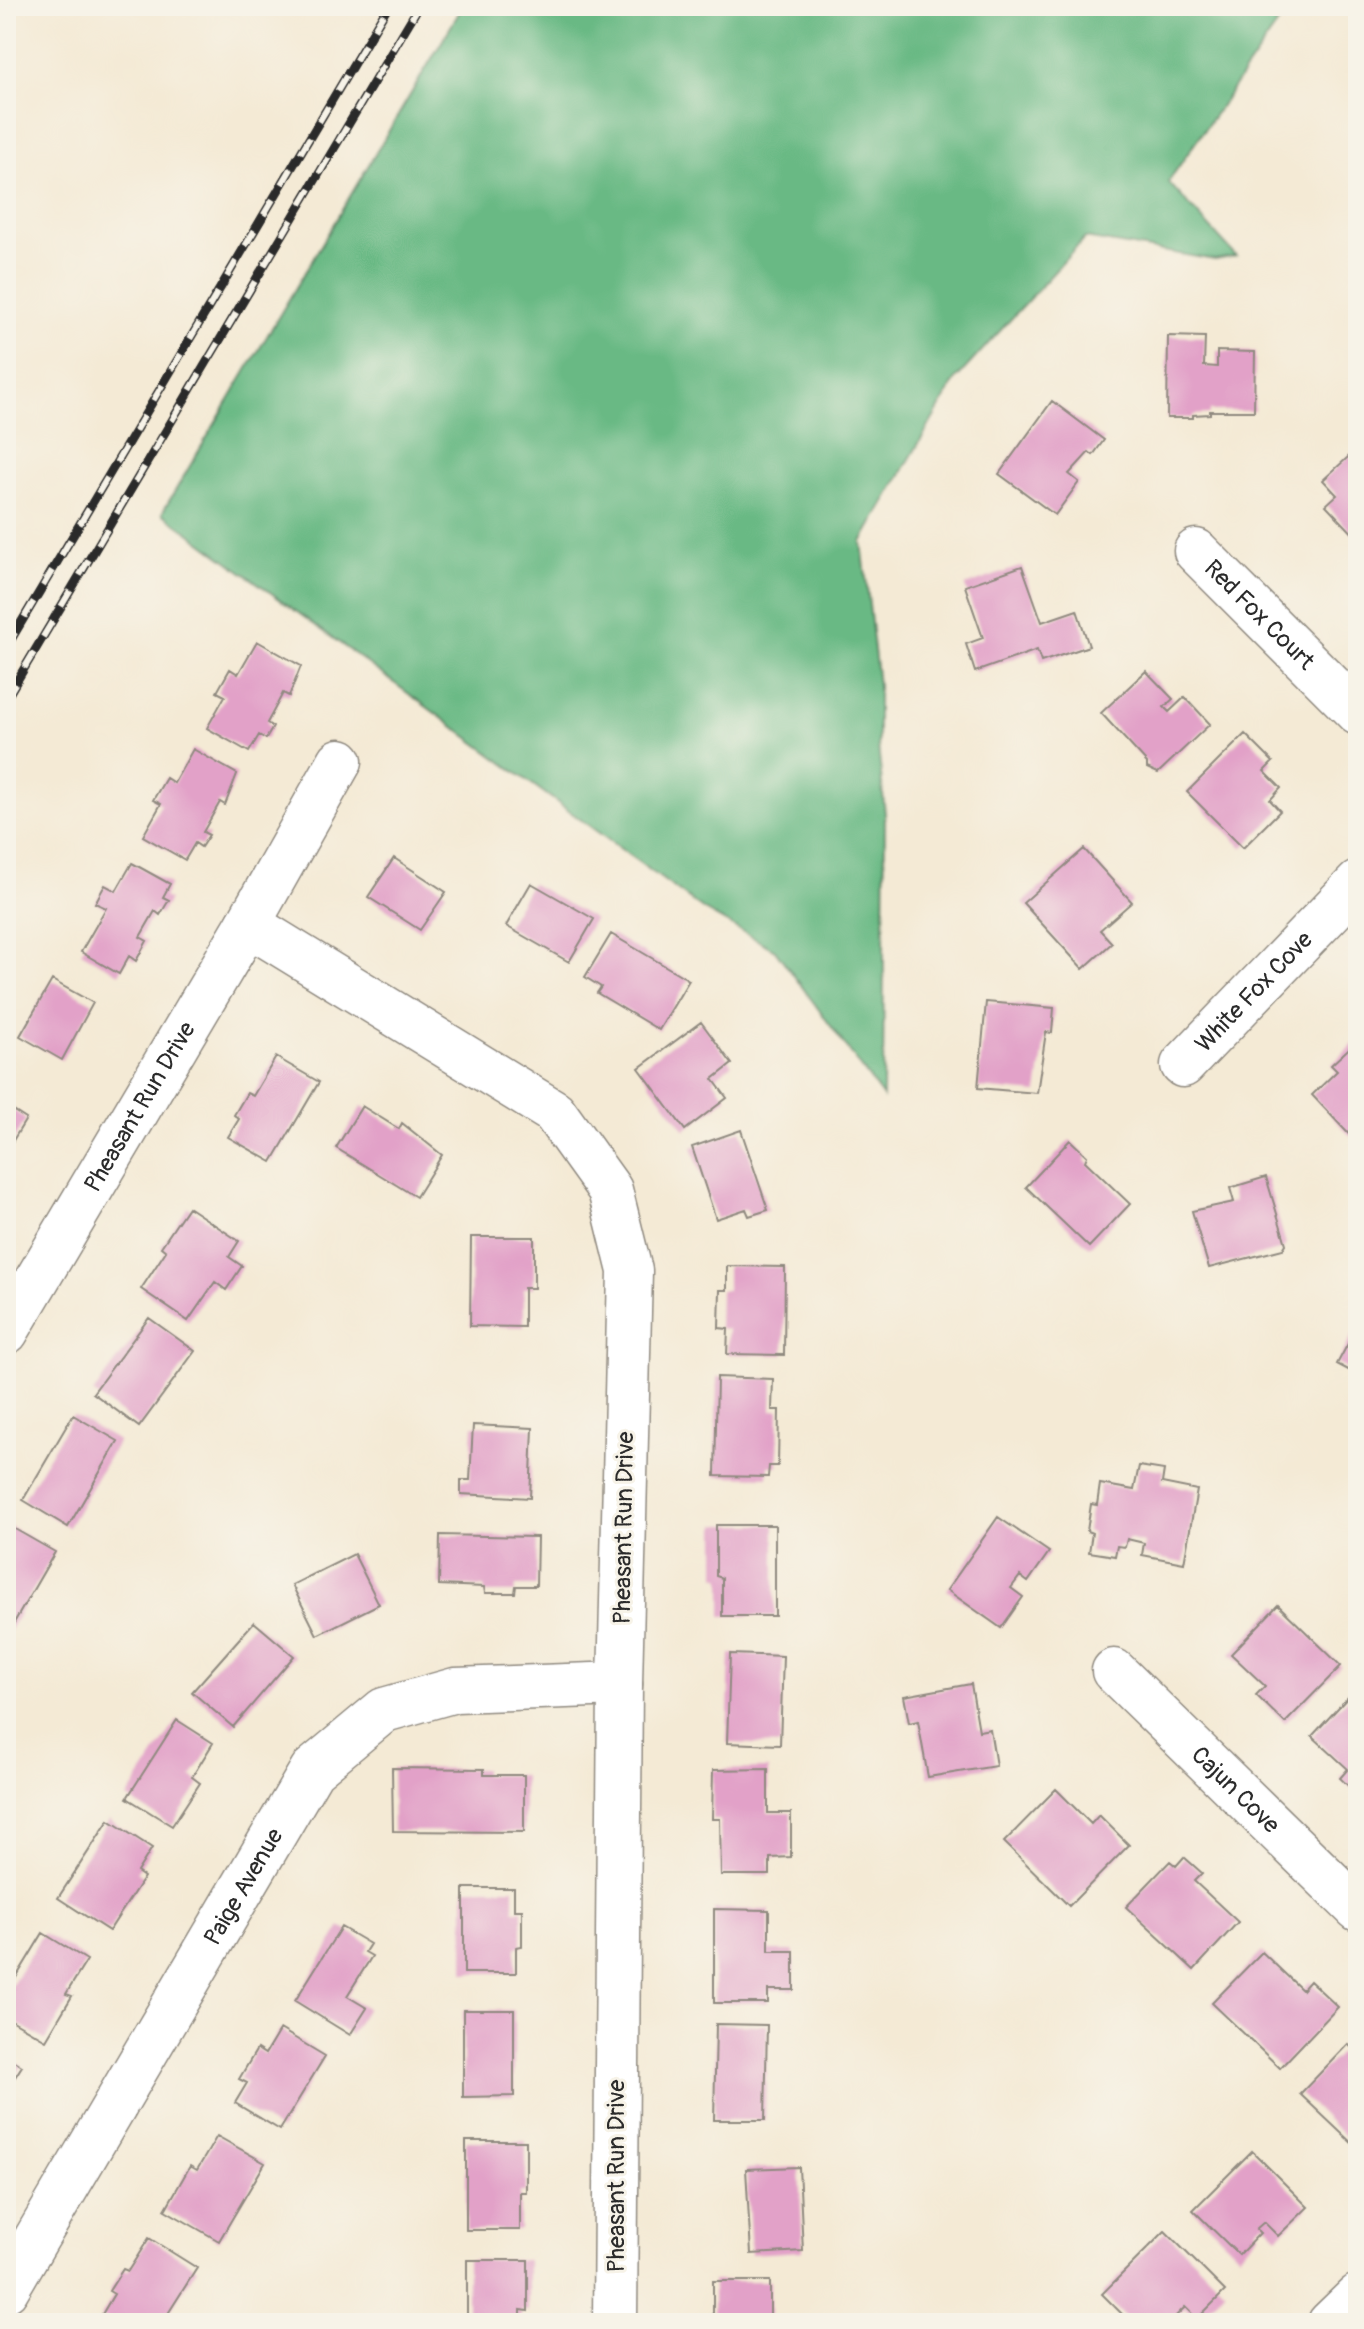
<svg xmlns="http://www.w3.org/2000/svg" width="1364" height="2329" viewBox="0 0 1364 2329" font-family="Pangolin,sans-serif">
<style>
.forest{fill:#69b984;stroke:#4a7258;stroke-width:2}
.building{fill:#e2a1c8}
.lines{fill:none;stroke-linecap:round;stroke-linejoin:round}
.minor-casing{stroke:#908a80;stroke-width:47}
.minor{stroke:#fff;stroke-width:44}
.rail-casing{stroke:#2b2b2b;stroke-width:9}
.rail{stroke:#f7f3e8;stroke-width:6;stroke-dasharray:18;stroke-linecap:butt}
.labels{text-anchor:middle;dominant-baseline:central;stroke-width:6;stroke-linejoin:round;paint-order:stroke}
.street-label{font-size:24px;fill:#2b2b2b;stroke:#f7f3e8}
</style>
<rect width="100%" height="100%" fill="#f7f3e8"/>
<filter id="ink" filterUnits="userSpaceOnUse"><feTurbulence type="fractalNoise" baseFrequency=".0125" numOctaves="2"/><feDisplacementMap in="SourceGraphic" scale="16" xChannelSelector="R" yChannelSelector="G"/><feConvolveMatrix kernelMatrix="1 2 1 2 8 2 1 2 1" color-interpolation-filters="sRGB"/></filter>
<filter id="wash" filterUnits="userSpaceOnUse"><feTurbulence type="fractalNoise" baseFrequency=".006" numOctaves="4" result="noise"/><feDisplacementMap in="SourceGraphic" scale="32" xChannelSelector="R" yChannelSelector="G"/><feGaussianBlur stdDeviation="1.8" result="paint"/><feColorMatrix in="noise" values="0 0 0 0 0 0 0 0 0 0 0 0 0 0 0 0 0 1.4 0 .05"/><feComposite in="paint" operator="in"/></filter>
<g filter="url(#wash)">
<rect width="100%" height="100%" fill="#f4ead5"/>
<path class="forest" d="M 463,6 L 1290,6 L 1168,182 L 1236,256 L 1215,260 L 1085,238 L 956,379 L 862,542 L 878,685 L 878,745 L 885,814 L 883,1097 L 775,950 L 704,910 L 162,513 Z"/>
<g id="blocks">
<path class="building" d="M 1168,336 L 1205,337 L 1204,366 L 1217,367 L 1217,351 L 1255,352 L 1254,411 L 1210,411 L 1210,414 L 1193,415 L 1193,418 L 1167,418 Z
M 1052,401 L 1104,440 L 1093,455 L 1089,452 L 1069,474 L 1079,482 L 1055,515 L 999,474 Z
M 1358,448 L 1358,539 L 1326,505 L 1337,495 L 1323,480 Z
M 1022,566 L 1042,622 L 1077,610 L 1089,646 L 1041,662 L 1037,650 L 975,672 L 966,644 L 983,638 L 965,586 Z
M 257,641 L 301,666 L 289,696 L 283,693 L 267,723 L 273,727 L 266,739 L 259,735 L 249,752 L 207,728 L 225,696 L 217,692 L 230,669 L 238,674 Z
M 1146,671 L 1173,699 L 1164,707 L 1169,712 L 1185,697 L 1210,724 L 1158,773 L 1147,768 L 1147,763 L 1101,713 Z
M 1245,734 L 1273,762 L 1264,771 L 1281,788 L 1270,800 L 1280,811 L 1243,848 L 1187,792 Z
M 193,749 L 237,774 L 225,805 L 220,802 L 203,832 L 209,835 L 201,847 L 195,843 L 185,860 L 143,836 L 161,804 L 153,800 L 166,778 L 174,783 Z
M 1084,849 L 1132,902 L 1100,930 L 1112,943 L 1083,969 L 1023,903 Z
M 394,858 L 446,892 L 420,930 L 368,897 Z
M 132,863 L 170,884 L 163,897 L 169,900 L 160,915 L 155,911 L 140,937 L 147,941 L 136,961 L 129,956 L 119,974 L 81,952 L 106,908 L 95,903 L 105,885 L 116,891 Z
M 531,883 L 594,919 L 569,962 L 506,926 Z
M 611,934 L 689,980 L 659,1030 L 597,993 L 601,987 L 585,977 Z
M 52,980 L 93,1003 L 62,1060 L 20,1036 Z
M 986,1002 L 1054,1008 L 1052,1033 L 1046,1032 L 1037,1093 L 978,1088 Z
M 701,1022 L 732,1064 L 713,1079 L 727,1098 L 685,1130 L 639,1068 Z
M 1358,1040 L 1358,1144 L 1312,1095 L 1337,1071 L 1331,1065 Z
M 276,1057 L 319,1082 L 272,1162 L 228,1137 L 239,1119 L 234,1115 L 247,1093 L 253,1096 Z
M 6,1106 L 26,1119 L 6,1152 Z
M 362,1106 L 399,1129 L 402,1123 L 442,1155 L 416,1197 L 336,1148 Z
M 741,1130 L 768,1210 L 749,1216 L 746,1209 L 716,1219 L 692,1147 Z
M 1070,1140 L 1087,1156 L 1085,1161 L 1130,1204 L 1089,1247 L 1026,1187 Z
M 1266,1177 L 1286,1244 L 1283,1249 L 1209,1268 L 1192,1211 L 1234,1202 L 1230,1188 Z
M 188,1207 L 239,1241 L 229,1257 L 242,1266 L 226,1290 L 215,1282 L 188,1321 L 141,1289 L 166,1251 L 161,1247 Z
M 471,1237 L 534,1237 L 534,1288 L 524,1288 L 524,1327 L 470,1326 Z
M 727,1266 L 785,1267 L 784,1355 L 727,1354 L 728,1329 L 719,1328 L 720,1290 L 727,1290 Z
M 149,1318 L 195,1351 L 139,1427 L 93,1393 Z
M 1358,1325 L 1358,1375 L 1337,1364 Z
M 717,1377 L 773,1379 L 772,1410 L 779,1410 L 778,1466 L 769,1466 L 768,1477 L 715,1476 Z
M 73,1415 L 118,1441 L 68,1527 L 23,1500 Z
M 473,1425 L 533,1428 L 530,1498 L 461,1494 L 461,1480 L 470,1480 Z
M 1139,1466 L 1164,1470 L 1162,1483 L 1197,1490 L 1184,1563 L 1142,1555 L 1144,1543 L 1127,1539 L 1125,1547 L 1117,1546 L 1115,1556 L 1089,1552 L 1092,1533 L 1087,1531 L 1091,1504 L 1097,1505 L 1100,1484 L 1134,1490 Z
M 998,1517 L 1049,1552 L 1028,1582 L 1020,1576 L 1011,1588 L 1023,1597 L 1001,1628 L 947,1590 Z
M 6,1524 L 55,1552 L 8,1633 L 6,1631 Z
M 716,1525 L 775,1525 L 775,1616 L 722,1616 L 722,1578 L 716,1576 Z
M 440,1535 L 537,1537 L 536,1586 L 516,1586 L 515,1593 L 485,1593 L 484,1587 L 439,1585 Z
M 354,1554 L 379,1604 L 317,1635 L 292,1585 Z
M 1278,1605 L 1341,1666 L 1285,1723 L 1256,1695 L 1265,1686 L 1231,1654 Z
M 254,1622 L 294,1656 L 233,1727 L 192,1692 Z
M 730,1654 L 783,1656 L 780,1745 L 727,1743 Z
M 971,1684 L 979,1731 L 990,1729 L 996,1766 L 928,1777 L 918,1721 L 909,1723 L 904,1696 Z
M 1351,1694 L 1358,1700 L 1358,1795 L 1340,1778 L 1348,1769 L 1312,1736 Z
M 177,1720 L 213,1743 L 192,1777 L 200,1783 L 172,1826 L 127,1798 Z
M 392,1768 L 484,1769 L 484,1775 L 524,1775 L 524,1832 L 393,1831 Z
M 768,1769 L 768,1813 L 791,1813 L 791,1857 L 770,1858 L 770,1875 L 721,1875 L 720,1819 L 712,1819 L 713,1770 Z
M 1056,1789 L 1091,1824 L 1099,1815 L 1129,1845 L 1069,1906 L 1004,1842 Z
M 109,1820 L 152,1848 L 137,1872 L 144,1877 L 109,1931 L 58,1898 Z
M 1184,1857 L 1202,1873 L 1194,1881 L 1238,1922 L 1194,1970 L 1126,1907 L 1170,1861 L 1176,1866 Z
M 464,1888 L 514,1888 L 514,1910 L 522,1910 L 522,1946 L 516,1947 L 516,1973 L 464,1973 Z
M 714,1909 L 769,1910 L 769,1951 L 794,1951 L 794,1990 L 768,1990 L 768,2003 L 714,2003 Z
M 341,1927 L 370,1944 L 365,1952 L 372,1956 L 347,1996 L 367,2008 L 350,2035 L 295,2001 Z
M 43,1933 L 87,1960 L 66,1994 L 72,1996 L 46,2040 L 6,2017 L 6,1994 Z
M 1262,1952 L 1302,1990 L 1310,1981 L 1338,2007 L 1280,2068 L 1212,2003 Z
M 463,2010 L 514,2010 L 514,2096 L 463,2097 Z
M 716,2024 L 767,2025 L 765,2120 L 714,2120 Z
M 280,2029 L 325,2056 L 280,2130 L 235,2103 L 247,2083 L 239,2079 L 257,2049 L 265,2054 Z
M 1348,2044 L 1358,2054 L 1358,2149 L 1300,2094 Z
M 6,2056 L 22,2066 L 6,2091 Z
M 217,2136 L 265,2163 L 219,2241 L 165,2210 L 190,2166 L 197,2170 Z
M 466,2141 L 526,2141 L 526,2192 L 520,2192 L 520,2230 L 466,2230 Z
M 1252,2151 L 1308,2207 L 1278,2236 L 1264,2222 L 1256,2229 L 1260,2233 L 1239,2255 L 1193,2210 Z
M 799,2167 L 803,2251 L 751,2254 L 746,2169 Z
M 1165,2231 L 1225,2291 L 1197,2319 L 1185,2307 L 1169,2323 L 1131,2323 L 1102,2294 Z
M 149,2238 L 197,2268 L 162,2323 L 112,2323 L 101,2316 L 114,2294 L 109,2291 L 123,2269 L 128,2271 Z
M 467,2260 L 528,2260 L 528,2311 L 521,2310 L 521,2323 L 467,2323 Z
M 713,2281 L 770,2281 L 770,2323 L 713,2323 Z"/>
</g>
</g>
<g filter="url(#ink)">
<use href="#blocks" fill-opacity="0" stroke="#908a80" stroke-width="2"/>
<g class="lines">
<defs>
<g id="minor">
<path id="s1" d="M 1196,551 L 1358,713"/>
<path d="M 248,924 L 554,1112 L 610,1190 L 630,1271 L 620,1684 L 615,2323"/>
<path id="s2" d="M 1183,1065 L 1358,883"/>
<path id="s3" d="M 6,1332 L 248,924 L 340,761"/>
<path id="s4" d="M 1114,1671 L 1358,1909"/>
<path id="s5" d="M 6,2290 L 312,1770 L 384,1710 L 455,1690 L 620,1684"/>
<path d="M 1330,2323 L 1358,2296"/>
</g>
</defs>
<use href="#minor" class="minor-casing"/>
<use href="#minor" class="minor"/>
<defs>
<path id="rail" d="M 6,648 L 388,6
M 6,699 L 419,6"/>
</defs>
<use href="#rail" class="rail-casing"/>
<use href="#rail" class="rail"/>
</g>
</g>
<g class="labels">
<g class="street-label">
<text stroke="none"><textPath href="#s1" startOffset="90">Red Fox Court</textPath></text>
<text stroke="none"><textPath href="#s2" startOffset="102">White Fox Cove</textPath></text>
<text stroke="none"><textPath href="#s3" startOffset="262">Pheasant Run Drive</textPath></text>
<text transform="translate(624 1528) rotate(-89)">Pheasant Run Drive</text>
<text stroke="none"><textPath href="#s4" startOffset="170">Cajun Cove</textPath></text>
<text stroke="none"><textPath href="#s5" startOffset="468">Paige Avenue</textPath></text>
<text transform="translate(616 2176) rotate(-90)">Pheasant Run Drive</text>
</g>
</g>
<rect width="1364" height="2329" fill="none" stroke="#f7f3e8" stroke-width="32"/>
</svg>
